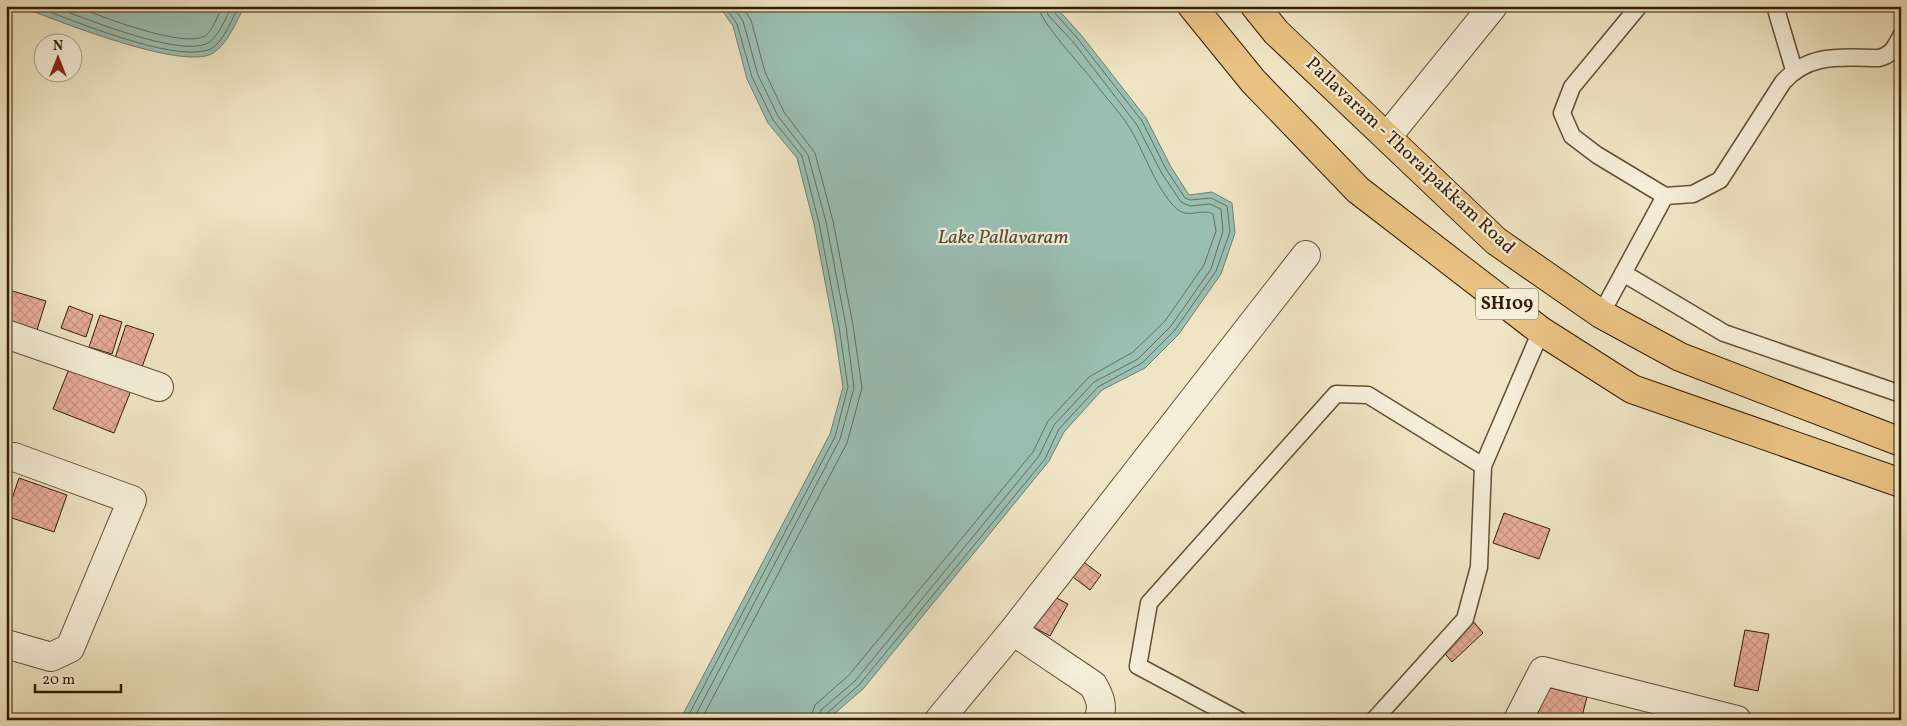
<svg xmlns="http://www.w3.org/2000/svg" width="1907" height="726" viewBox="0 0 1907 726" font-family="Vollkorn,serif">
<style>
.water{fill:#9abfb3;stroke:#727e6d}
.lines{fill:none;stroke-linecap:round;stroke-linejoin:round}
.shore{stroke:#686e5b;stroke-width:1}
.building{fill:url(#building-cross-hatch);stroke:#361c03}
.lane-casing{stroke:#644e33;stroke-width:19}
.street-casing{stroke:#644e33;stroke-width:30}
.primary-casing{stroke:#361c03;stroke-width:30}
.lane{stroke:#f5eed9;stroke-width:16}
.street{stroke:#f5eed9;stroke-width:28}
.primary{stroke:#e8c282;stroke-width:28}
.labels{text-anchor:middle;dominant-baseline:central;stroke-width:4.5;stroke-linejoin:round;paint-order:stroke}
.shield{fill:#f5eed9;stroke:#6f5b43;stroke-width:1}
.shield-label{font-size:18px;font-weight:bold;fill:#361c03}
.street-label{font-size:19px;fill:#361c03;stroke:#f5eed9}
.water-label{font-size:20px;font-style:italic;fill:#544d38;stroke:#f5eed9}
</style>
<defs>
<pattern id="building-cross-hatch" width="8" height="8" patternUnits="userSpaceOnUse" patternTransform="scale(1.25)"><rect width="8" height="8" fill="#e7ad9a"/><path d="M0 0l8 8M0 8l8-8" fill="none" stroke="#c79483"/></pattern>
</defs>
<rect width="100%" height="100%" fill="#efe5c4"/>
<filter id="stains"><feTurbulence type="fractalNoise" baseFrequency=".004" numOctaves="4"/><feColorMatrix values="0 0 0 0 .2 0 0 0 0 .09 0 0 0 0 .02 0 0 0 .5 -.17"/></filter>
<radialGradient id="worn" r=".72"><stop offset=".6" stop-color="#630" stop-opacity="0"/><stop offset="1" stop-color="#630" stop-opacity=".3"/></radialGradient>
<path class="water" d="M 19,6 L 245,6 C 236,21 228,44 213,53 C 184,72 53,19 19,6 Z
M 719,6 L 1055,6 L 1082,36 L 1146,118 L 1171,167 L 1189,195 L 1212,192 L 1232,203 L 1235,233 L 1221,274 L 1179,334 L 1145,368 L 1102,390 L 1064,432 L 1049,461 L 863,689 L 827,720 L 680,720 L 830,434 L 843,387 L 834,328 L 814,224 L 797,158 L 768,123 L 747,79 L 733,26 Z"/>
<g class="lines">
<path class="shore" d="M 34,6 C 72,20 171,62 208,50 C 223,45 232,18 239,6
M 52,6 C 84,18 176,56 206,44 C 218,39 226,17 232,6
M 74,6 C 98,15 183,49 205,36 C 213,31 218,14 223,6
M 686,720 L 835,437 L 848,387 L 839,327 L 819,223 L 802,156 L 773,120 L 752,77 L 737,24 L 725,6
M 693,720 L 840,439 L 854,388 L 846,326 L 826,222 L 808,155 L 778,116 L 758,75 L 743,21 L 733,6
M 701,720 L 847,443 L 862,388 L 853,325 L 833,221 L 815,153 L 784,112 L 765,72 L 751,20 L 742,6
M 810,720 L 815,705 L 849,675 L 1033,452 L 1048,421 L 1089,377 L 1133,352 L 1165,321 L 1204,265 L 1216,231 L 1213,214 C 1202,208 1188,219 1177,209 C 1158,193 1144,152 1131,130 C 1121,113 1106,98 1094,82 C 1083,67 1039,21 1038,6
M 818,720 L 821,710 L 855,681 L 1039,456 L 1054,425 L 1094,382 L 1138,359 L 1171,326 L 1211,269 L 1223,231 L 1221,209 L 1210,204 L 1190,206 L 1181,202 L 1161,172 L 1137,125 L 1074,43 L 1048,15 L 1046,6
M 824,720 L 826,714 L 859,685 L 1045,459 L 1059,429 L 1098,387 L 1142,363 L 1175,330 L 1216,271 L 1230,232 L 1227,206 L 1211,198 L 1190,200 L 1185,198 L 1166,169 L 1142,121 L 1078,39 L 1053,11 L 1052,6"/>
</g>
<path class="building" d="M 6,289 L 46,301 L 36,333 L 6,324 Z
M 69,306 L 93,315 L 86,337 L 61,328 Z
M 100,315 L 122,322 L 112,354 L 89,347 Z
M 126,325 L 154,334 L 142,367 L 115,358 Z
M 71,364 L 132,388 L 114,433 L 53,409 Z
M 19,478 L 67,495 L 54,532 L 6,516 Z
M 1504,513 L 1550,529 L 1539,559 L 1493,543 Z
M 1077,557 L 1101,575 L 1090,590 L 1065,571 Z
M 1051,595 L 1068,604 L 1050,636 L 1033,627 Z
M 1473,621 L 1483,633 L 1452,662 L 1442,650 Z
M 1745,630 L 1769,634 L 1758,691 L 1734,686 Z
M 1535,684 L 1587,697 L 1581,720 L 1526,720 Z"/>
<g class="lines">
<defs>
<path id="lane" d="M 1639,6 L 1572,87 L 1562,113 L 1572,136 L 1597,155 L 1665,196 L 1693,194 L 1720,180 L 1783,82 C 1810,52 1842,58 1879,58 C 1892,55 1895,47 1901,36
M 1775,6 L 1794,70
M 1623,273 L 1724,333 L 1901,394
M 1601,314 L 1665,196
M 1239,720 L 1138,666 L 1149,603 L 1336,394 L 1368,395 L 1483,466
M 1374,720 L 1465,619 L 1479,567 L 1483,466 L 1541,331"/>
<path id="street" d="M 1387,137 L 1493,6
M 6,334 L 159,387
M 1013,631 L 1093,685 C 1100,697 1104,707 1098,720
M 6,644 L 51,657 L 70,648 L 132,500 L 14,457
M 939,720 L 1013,631 L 1306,255
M 1518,720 L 1543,671 L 1737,720"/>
<path id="primary" d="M 1192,6 L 1253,81 L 1358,190 L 1541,331 L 1632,389 L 1901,483
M 1255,6 L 1276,32 L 1496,241 L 1601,314 L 1680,357 L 1901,442"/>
</defs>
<use href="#lane" class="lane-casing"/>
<use href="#street" class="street-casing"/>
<use href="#primary" class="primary-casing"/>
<use href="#lane" class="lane"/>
<use href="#street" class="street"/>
<use href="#primary" class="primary"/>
</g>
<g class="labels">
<rect class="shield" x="1476" y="288.5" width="62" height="31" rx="4"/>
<g class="shield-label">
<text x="1507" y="304">SH109</text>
</g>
<g class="street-label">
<text transform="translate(1410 156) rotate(43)">Pallavaram - Thoraipakkam Road</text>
</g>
<g class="water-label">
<text x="1003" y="238">Lake Pallavaram</text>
</g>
</g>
<rect width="1907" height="726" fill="none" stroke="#efe5c4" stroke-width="25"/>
<rect x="8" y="8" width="1892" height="711" fill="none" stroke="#361c03" stroke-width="2.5"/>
<rect x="12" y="12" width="1882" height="701" fill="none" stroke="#361c03"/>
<g transform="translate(58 58)"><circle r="24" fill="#f5eed9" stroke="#a99a83"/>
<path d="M0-4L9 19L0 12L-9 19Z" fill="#8f2418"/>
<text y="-8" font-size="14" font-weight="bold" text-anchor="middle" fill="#361c03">N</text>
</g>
<path d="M35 684v8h86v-8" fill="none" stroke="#361c03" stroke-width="2.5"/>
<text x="42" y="684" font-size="15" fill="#361c03" stroke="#f5eed9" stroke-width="4" paint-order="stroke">20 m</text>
<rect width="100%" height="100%" filter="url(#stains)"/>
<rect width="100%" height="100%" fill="url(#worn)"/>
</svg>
